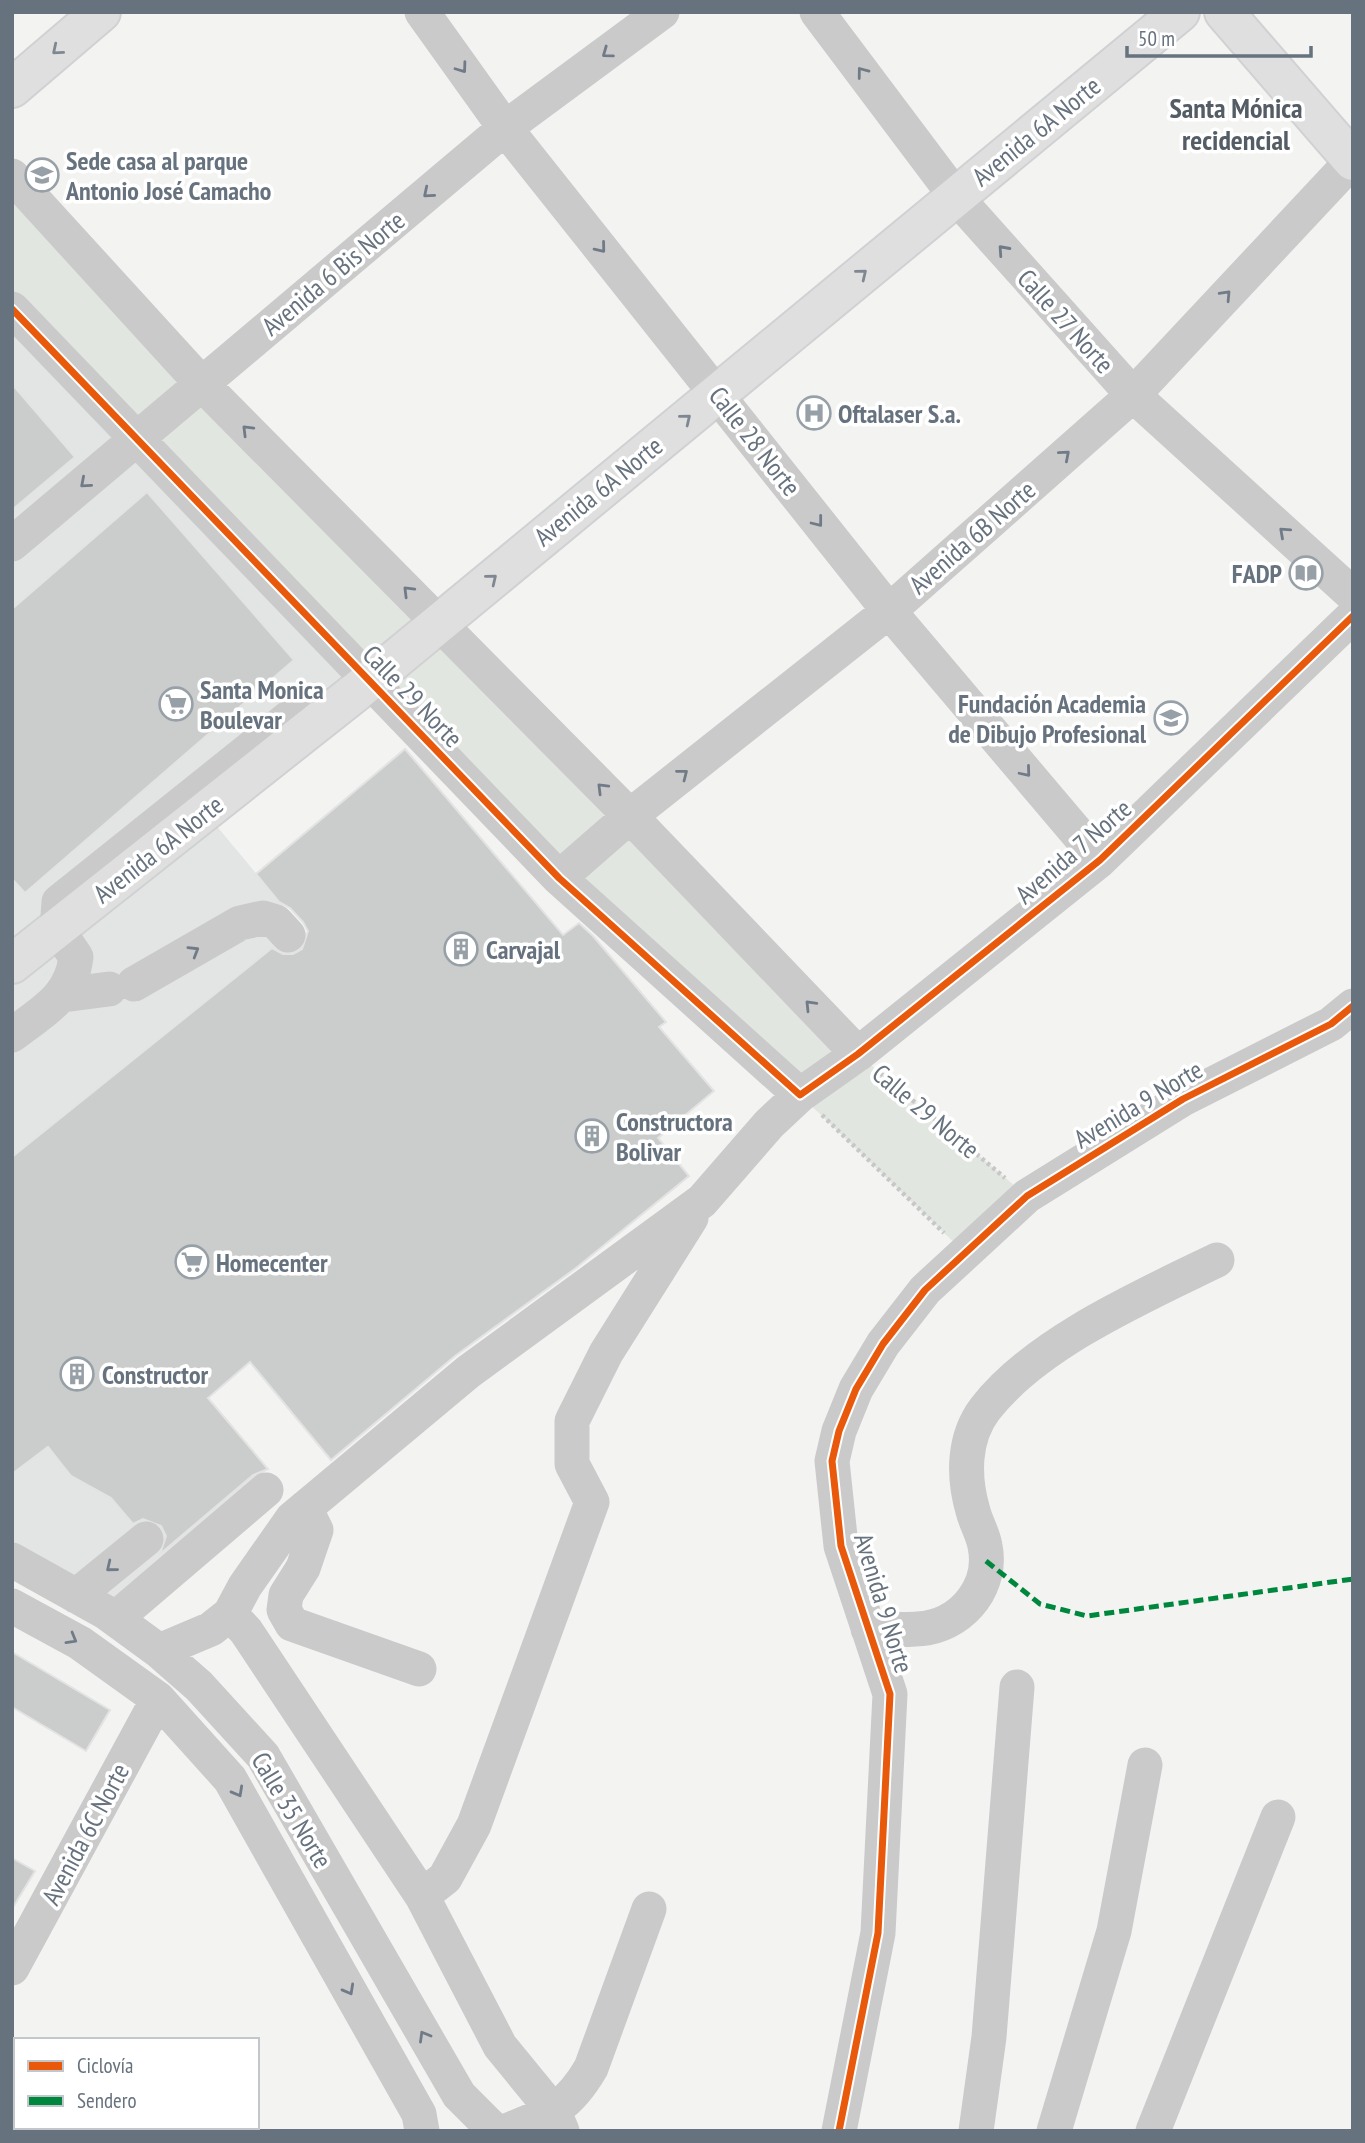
<svg xmlns="http://www.w3.org/2000/svg" width="1365" height="2143" viewBox="0 0 1365 2143" font-family="'PT Sans Narrow',sans-serif">
<style>
.built{fill:#e3e5e5}
.green{fill:#e2e6e1}
.building{fill:#cbcdcd;stroke:#e2e3e2;stroke-width:2}
.lines{fill:none;stroke-linecap:round;stroke-linejoin:round}
.major-casing{stroke:#d0d1d2;stroke-width:42}
.path{stroke:#c7c7c8;stroke-width:4.5;stroke-dasharray:3.5 3.5;stroke-linecap:butt}
.minor{stroke:#cacacb;stroke-width:35}
.major{stroke:#dfdfdf;stroke-width:38}
.quiet{stroke:#00873e;stroke-width:5;stroke-dasharray:10 5;stroke-linecap:butt}
.cycleway-casing{stroke:#fff;stroke-width:11}
.cycleway{stroke:#e8590c;stroke-width:7}
.oneway{stroke:#7f8892}
.oneway2{stroke:#717b87}
.labels{text-anchor:middle;dominant-baseline:central;stroke-width:7;stroke-linejoin:round;paint-order:stroke}
.street-label{font-size:26px;fill:#67727f;stroke:#fff}
.poi-label{font-size:26px;font-weight:bold;fill:#67727f;stroke:#fff;text-anchor:start}
.neighbourhood-label{font-size:28px;font-weight:bold;fill:#545c65;stroke:#fff}
</style>
<rect width="100%" height="100%" fill="#f3f4f2"/>
<path class="built" d="M 12,309 L 369,681 L 205,812 L 351,987 L 250,1362 L 208,1398 L 268,1469 L 163,1558 L 107,1613 L 12,1560 Z"/>
<path class="green" d="M 12,176 L 858,1054 L 1027,1196 L 965,1253 L 800,1095 L 12,309 Z"/>
<path class="building" d="M 12,384 L 75,457 L 12,510 Z
M 147,492 L 294,660 L 25,893 L 12,879 L 12,609 Z
M 405,749 L 563,935 L 579,923 L 593,936 L 666,1022 L 659,1027 L 714,1091 L 658,1138 L 689,1176 L 576,1268 L 455,1356 L 331,1460 L 250,1362 L 208,1398 L 268,1469 L 253,1475 L 160,1554 L 166,1536 L 161,1526 L 143,1519 L 133,1524 L 111,1498 L 71,1476 L 48,1447 L 12,1474 L 12,1157 L 272,948 L 283,954 L 293,954 L 302,949 L 308,931 L 303,922 L 290,908 L 279,902 L 256,874 Z
M 12,1652 L 110,1710 L 86,1751 L 12,1707 Z
M 12,1858 L 35,1871 L 12,1909 Z"/>
<g class="lines">
<defs>
<path id="major" d="M 1224,12 L 1353,161
M 12,88 L 101,12
M 12,964 L 357,691 L 1180,12"/>
</defs>
<use href="#major" class="major-casing"/>
<path class="path" d="M 880,1073 L 1005,1178
M 822,1115 L 944,1233"/>
<path class="minor" d="M 422,12 L 505,128 L 889,611 L 1100,860
M 817,12 L 956,197 L 1133,395 L 1353,595
M 12,176 L 201,383 L 630,816 L 858,1054
M 12,309 L 559,878 L 800,1095
M 12,544 L 505,128 L 662,12
M 559,878 L 630,816 L 889,611 L 1133,395 L 1353,160
M 134,984 L 240,923 L 263,918 L 276,922 L 288,935
M 63,995 L 109,989
M 12,1035 C 43,1011 71,998 76,957 L 57,929 L 59,902 L 300,709 L 324,717
M 305,1508 L 316,1530 L 303,1568 L 286,1595 L 284,1610 L 292,1624 L 419,1669
M 12,1560 L 107,1613 L 159,1651 L 199,1686 L 263,1756 L 459,2095 L 495,2131
M 76,1596 L 146,1539
M 12,1606 L 80,1643 L 158,1699 L 230,1779 L 419,2114 L 422,2131
M 230,1614 L 246,1631 L 422,1896 L 500,2046 L 554,2112 L 562,2131
M 115,1619 L 266,1490
M 868,1629 C 887,1629 908,1631 927,1628 C 965,1621 993,1585 985,1546 C 983,1534 976,1523 973,1511 C 963,1477 963,1438 985,1409 C 1036,1343 1143,1296 1217,1260
M 159,1651 L 211,1629 L 230,1614 L 245,1586 L 292,1519 L 468,1372 L 702,1201 L 769,1124 L 800,1095 L 858,1054 L 1100,860 L 1353,616
M 422,1896 L 445,1878 L 474,1825 L 592,1502 L 572,1464 L 572,1421 L 606,1353 L 691,1218
M 12,1968 L 158,1699
M 506,2131 C 549,2114 567,2109 591,2068 L 649,1909
M 839,2131 L 878,1933 L 890,1694 L 841,1546 L 832,1461 L 839,1431 L 856,1389 L 883,1344 L 925,1290 L 1027,1196 L 1183,1099 L 1331,1024 L 1353,1006
M 976,2131 L 989,2037 L 1017,1687
M 1054,2131 L 1114,1931 L 1145,1765
M 1153,2131 L 1278,1817"/>
<use href="#major" class="major"/>
<path class="quiet" d="M 986,1561 L 1040,1604 L 1087,1616 L 1353,1579"/>
<defs>
<path id="cycleway" d="M 12,309 L 559,878 L 800,1095 L 858,1054 L 1100,860 L 1353,616
M 839,2131 L 878,1933 L 890,1694 L 841,1546 L 832,1461 L 839,1431 L 856,1389 L 883,1344 L 925,1290 L 1027,1196 L 1183,1099 L 1331,1024 L 1353,1006"/>
</defs>
<use href="#cycleway" class="cycleway-casing"/>
<use href="#cycleway" class="cycleway"/>
</g>
<defs><path id="oneway-chevron" d="M-2-3.5L2.5 0L-2 3.5" fill="none" stroke-width="1.6" stroke-linecap="round" stroke-linejoin="round" transform="scale(1.75)"/></defs>
<g class="oneway">
<use href="#oneway-chevron" transform="translate(57 50) rotate(140)"/>
<use href="#oneway-chevron" transform="translate(862 274) rotate(-39)"/>
<use href="#oneway-chevron" transform="translate(686 419) rotate(-39)"/>
<use href="#oneway-chevron" transform="translate(492 579) rotate(-39)"/>
</g>
<g class="oneway2">
<use href="#oneway-chevron" transform="translate(607 53) rotate(144)"/>
<use href="#oneway-chevron" transform="translate(462 68) rotate(54)"/>
<use href="#oneway-chevron" transform="translate(862 72) rotate(-127)"/>
<use href="#oneway-chevron" transform="translate(428 193) rotate(140)"/>
<use href="#oneway-chevron" transform="translate(601 248) rotate(51)"/>
<use href="#oneway-chevron" transform="translate(1003 250) rotate(-132)"/>
<use href="#oneway-chevron" transform="translate(1226 295) rotate(-47)"/>
<use href="#oneway-chevron" transform="translate(247 430) rotate(-135)"/>
<use href="#oneway-chevron" transform="translate(1065 455) rotate(-41)"/>
<use href="#oneway-chevron" transform="translate(85 483) rotate(139)"/>
<use href="#oneway-chevron" transform="translate(818 522) rotate(52)"/>
<use href="#oneway-chevron" transform="translate(1284 532) rotate(-138)"/>
<use href="#oneway-chevron" transform="translate(408 591) rotate(-135)"/>
<use href="#oneway-chevron" transform="translate(1026 772) rotate(50)"/>
<use href="#oneway-chevron" transform="translate(683 774) rotate(-38)"/>
<use href="#oneway-chevron" transform="translate(602 788) rotate(-135)"/>
<use href="#oneway-chevron" transform="translate(194 951) rotate(-31)"/>
<use href="#oneway-chevron" transform="translate(810 1005) rotate(-134)"/>
<use href="#oneway-chevron" transform="translate(111 1567) rotate(141)"/>
<use href="#oneway-chevron" transform="translate(72 1639) rotate(30)"/>
<use href="#oneway-chevron" transform="translate(238 1792) rotate(61)"/>
<use href="#oneway-chevron" transform="translate(349 1990) rotate(61)"/>
<use href="#oneway-chevron" transform="translate(424 2036) rotate(-120)"/>
</g>
<defs>
<symbol id="university-ring" viewBox="-11 -11 22 22"><circle r="9.5" fill="#fff" stroke="#98a0a7" stroke-width="1.5"/><path d="M0-5L7-2L0 1L-7-2ZM-4 1L0 2.5L4 1V4Q0 6-4 4Z" fill="#98a0a7"/></symbol>
<symbol id="hospital-ring" viewBox="-11 -11 22 22"><circle r="9.5" fill="#fff" stroke="#98a0a7" stroke-width="1.5"/><path d="M-5-5h3v3.5h4V-5h3V5h-3V1.5h-4V5h-3Z" fill="#98a0a7"/></symbol>
<symbol id="library-ring" viewBox="-11 -11 22 22"><circle r="9.5" fill="#fff" stroke="#98a0a7" stroke-width="1.5"/><path d="M-6-4Q-3-5.5-.7-3.5V5Q-3 3-6 4ZM6-4Q3-5.5 .7-3.5V5Q3 3 6 4Z" fill="#98a0a7"/></symbol>
<symbol id="supermarket-ring" viewBox="-11 -11 22 22"><circle r="9.5" fill="#fff" stroke="#98a0a7" stroke-width="1.5"/><path d="M-6-5.5h2.5l.6 2H6L4.5 2H-2.5L-4.4-4H-6ZM-1.5 3.2a1.3 1.3 0 1 0 .1 0ZM3 3.2a1.3 1.3 0 1 0 .1 0Z" fill="#98a0a7"/></symbol>
<symbol id="school-ring" viewBox="-11 -11 22 22"><circle r="9.5" fill="#fff" stroke="#98a0a7" stroke-width="1.5"/><path d="M0-5L7-2L0 1L-7-2ZM-4 1L0 2.5L4 1V4Q0 6-4 4Z" fill="#98a0a7"/></symbol>
<symbol id="building-ring" viewBox="-11 -11 22 22"><circle r="9.5" fill="#fff" stroke="#98a0a7" stroke-width="1.5"/><path d="M-4-6H4V6H1V3H-1V6H-4ZM-2.5-4.3h1.7v1.8h-1.7ZM.8-4.3h1.7v1.8H.8ZM-2.5-1h1.7V.8h-1.7ZM.8-1h1.7V.8H.8Z" fill="#98a0a7"/></symbol>
</defs>
<g fill-rule="evenodd">
<use href="#university-ring" x="23" y="156" width="38" height="38"/>
<use href="#hospital-ring" x="795" y="394" width="38" height="38"/>
<use href="#library-ring" x="1287" y="554" width="38" height="38"/>
<use href="#supermarket-ring" x="157" y="685" width="38" height="38"/>
<use href="#school-ring" x="1152" y="699" width="38" height="38"/>
<use href="#building-ring" x="442" y="930" width="38" height="38"/>
<use href="#building-ring" x="573" y="1117" width="38" height="38"/>
<use href="#supermarket-ring" x="173" y="1243" width="38" height="38"/>
<use href="#building-ring" x="58" y="1355" width="38" height="38"/>
</g>
<g class="labels">
<g class="street-label">
<text transform="translate(1036 131) rotate(-39)">Avenida 6A Norte</text>
<text transform="translate(333 273) rotate(-40)">Avenida 6 Bis Norte</text>
<text transform="translate(1066 321) rotate(48)">Calle 27 Norte</text>
<text transform="translate(755 441) rotate(52)">Calle 28 Norte</text>
<text transform="translate(598 491) rotate(-39)">Avenida 6A Norte</text>
<text transform="translate(972 537) rotate(-41)">Avenida 6B Norte</text>
<text transform="translate(413 696) rotate(46)">Calle 29 Norte</text>
<text transform="translate(158 849) rotate(-38)">Avenida 6A Norte</text>
<text transform="translate(1073 851) rotate(-41)">Avenida 7 Norte</text>
<text transform="translate(1138 1104) rotate(-31)">Avenida 9 Norte</text>
<text transform="translate(926 1111) rotate(40)">Calle 29 Norte</text>
<text transform="translate(884 1603) rotate(73)">Avenida 9 Norte</text>
<text transform="translate(292 1810) rotate(59)">Calle 35 Norte</text>
<text transform="translate(85 1834) rotate(-62)">Avenida 6C Norte</text>
</g>
<g class="poi-label">
<text x="66" y="160">Sede casa al parque<tspan x="66" dy="30">Antonio José Camacho</tspan></text>
<text x="838" y="413">Oftalaser S.a.</text>
<text x="1282" y="573" text-anchor="end">FADP</text>
<text x="200" y="689">Santa Monica<tspan x="200" dy="30">Boulevar</tspan></text>
<text x="1146" y="703" text-anchor="end">Fundación Academia<tspan x="1146" dy="30">de Dibujo Profesional</tspan></text>
<text x="486" y="949">Carvajal</text>
<text x="616" y="1121">Constructora<tspan x="616" dy="30">Bolivar</tspan></text>
<text x="216" y="1262">Homecenter</text>
<text x="102" y="1374">Constructor</text>
</g>
<g class="neighbourhood-label">
<text x="1236" y="107">Santa Mónica<tspan x="1236" dy="32">recidencial</tspan></text>
</g>
</g>
<rect width="1365" height="2143" fill="none" stroke="#67727f" stroke-width="28"/>
<rect x="14" y="2038" width="245" height="91" fill="#ffffff" stroke="#c2c7cc" stroke-width="2"/>
<rect x="28" y="2061" width="35" height="10" fill="#e8590c" stroke="#c2c7cc" stroke-width="2"/>
<text x="77" y="2073" font-size="21" fill="#67727f">Ciclovía</text>
<rect x="28" y="2096" width="35" height="10" fill="#00873e" stroke="#c2c7cc" stroke-width="2"/>
<text x="77" y="2108" font-size="21" fill="#67727f">Sendero</text>
<path d="M1127 46v10h184v-10" fill="none" stroke="#67727f" stroke-width="3.5"/>
<text x="1138" y="46" font-size="21" fill="#67727f" stroke="#ffffff" stroke-width="5" paint-order="stroke">50 m</text>
</svg>
